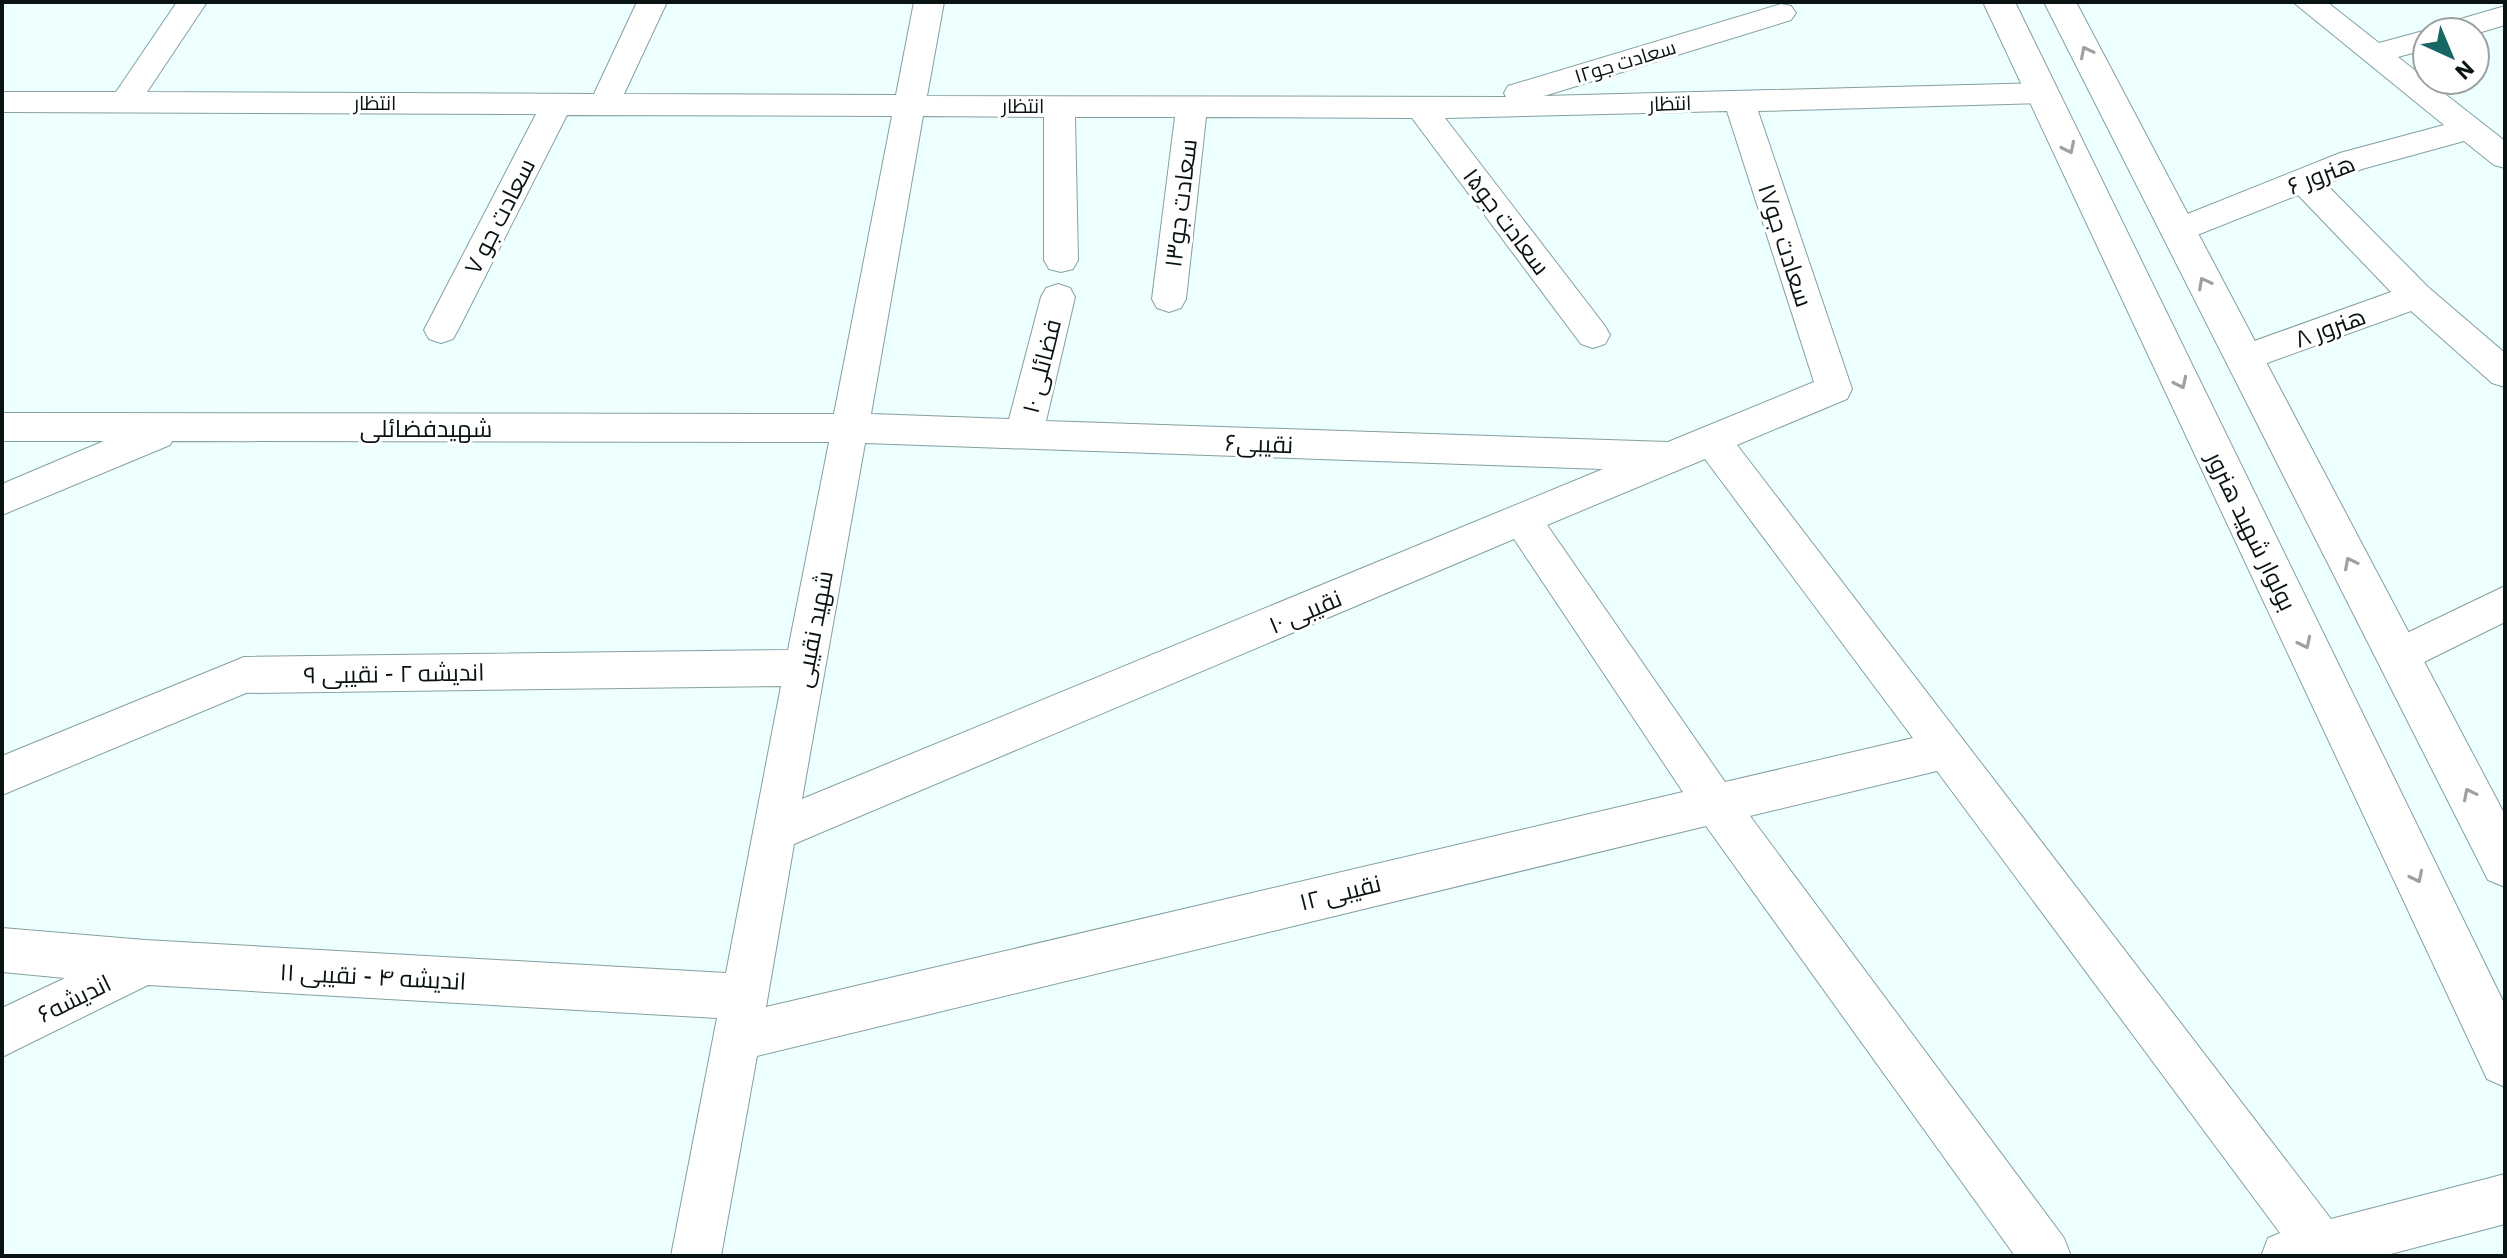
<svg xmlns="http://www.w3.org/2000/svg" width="2507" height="1258" viewBox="0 0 2507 1258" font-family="'IBM Plex Sans',Cairo,sans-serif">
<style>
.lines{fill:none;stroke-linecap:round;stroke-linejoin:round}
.minor-casing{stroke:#84a09f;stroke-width:2}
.secondary-casing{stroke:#84a09f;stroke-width:2}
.minor{fill:#fff;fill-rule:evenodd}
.secondary{fill:#fff;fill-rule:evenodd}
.oneway{stroke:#9da1a1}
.labels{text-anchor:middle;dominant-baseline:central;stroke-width:6;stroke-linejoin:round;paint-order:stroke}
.far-street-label{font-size:20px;fill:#091313;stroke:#fff}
.street-label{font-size:24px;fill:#091313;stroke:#fff}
</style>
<rect width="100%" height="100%" fill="#edfffe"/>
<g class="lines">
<defs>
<path id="minor" d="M 177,2 L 207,2 L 147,92 L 594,94 L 637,2 L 667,2 L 624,94 L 896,95 L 914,2 L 944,2 L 927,96 L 1506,97 L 1504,93 L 1508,86 L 1781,4 L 1791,6 L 1796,13 L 1791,20 L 1544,96 L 2043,83 L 2054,86 L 2058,93 L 2054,100 L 2043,103 L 1758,111 L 1852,389 L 1847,399 L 1737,445 L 2331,1219 L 2505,1174 L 2505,1224 L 2383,1256 L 2261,1256 L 2268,1238 L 2280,1233 L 1937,771 L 1750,816 L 2064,1238 L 2071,1256 L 2015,1256 L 1706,826 L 757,1056 L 721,1256 L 671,1256 L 717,1018 L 148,985 L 2,1057 L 2,1008 L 65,978 L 2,972 L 2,928 L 145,940 L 726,973 L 781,686 L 246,693 L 2,795 L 2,756 L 244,657 L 788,650 L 829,442 L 172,441 L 170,445 L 2,515 L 2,484 L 104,441 L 2,441 L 2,413 L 834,414 L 892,116 L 567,115 L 458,330 L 453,339 L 441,343 L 429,339 L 424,330 L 536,114 L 2,112 L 2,92 L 116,92 ZM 1727,111 L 1814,382 L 1668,442 L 1046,421 L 1075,297 L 1070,288 L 1058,284 L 1046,288 L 1041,297 L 1009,419 L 871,414 L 923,116 L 1044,117 L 1044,260 L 1049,269 L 1061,272 L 1073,269 L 1078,260 L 1075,117 L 1175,117 L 1152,299 L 1157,308 L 1169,312 L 1181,308 L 1186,299 L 1206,117 L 1412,118 L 1581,344 L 1593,348 L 1605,344 L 1610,335 L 1605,326 L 1445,118 ZM 865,443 L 1603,469 L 802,799 ZM 1705,459 L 1913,738 L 1725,782 L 1547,525 ZM 1514,539 L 1683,792 L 766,1007 L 794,844 Z
M 2293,2 L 2327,2 L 2379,43 L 2427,30 L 2435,32 L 2440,25 L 2505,6 L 2505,25 L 2475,34 L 2427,32 L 2427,49 L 2398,57 L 2505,141 L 2505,168 L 2494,165 L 2464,141 L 2362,169 L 2326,184 L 2428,287 L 2505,353 L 2505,387 L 2492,383 L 2411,311 L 2256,367 L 2244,371 L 2232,367 L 2226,358 L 2232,349 L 2391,292 L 2298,195 L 2177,243 L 2165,239 L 2160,231 L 2165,223 L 2340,153 L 2444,125 Z
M 2505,586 L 2505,622 L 2412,668 L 2398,674 L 2384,668 L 2378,656 L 2384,644 Z"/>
<path id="secondary" d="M 1983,2 L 2015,2 L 2505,1005 L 2505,1087 L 2487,1079 Z
M 2044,2 L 2076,2 L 2505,815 L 2505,887 L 2488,880 Z"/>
</defs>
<use href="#minor" class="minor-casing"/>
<use href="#secondary" class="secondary-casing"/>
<use href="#minor" class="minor"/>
<use href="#secondary" class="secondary"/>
</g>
<defs><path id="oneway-chevron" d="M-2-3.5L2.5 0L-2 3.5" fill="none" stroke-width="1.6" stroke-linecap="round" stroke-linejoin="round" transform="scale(2)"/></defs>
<g class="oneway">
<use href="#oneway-chevron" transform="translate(2086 52) rotate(-117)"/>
<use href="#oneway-chevron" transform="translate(2069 148) rotate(64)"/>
<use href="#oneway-chevron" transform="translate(2204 283) rotate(-118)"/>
<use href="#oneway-chevron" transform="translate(2181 383) rotate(64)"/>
<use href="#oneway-chevron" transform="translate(2350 563) rotate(-117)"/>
<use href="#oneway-chevron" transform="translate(2305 643) rotate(64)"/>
<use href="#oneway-chevron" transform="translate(2469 794) rotate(-117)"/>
<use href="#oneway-chevron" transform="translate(2417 877) rotate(64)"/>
</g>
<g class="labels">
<g class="far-street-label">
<text transform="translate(1625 61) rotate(-17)">سعادت جو۱۲</text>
<text x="375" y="102">انتظار</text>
<text transform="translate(1670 103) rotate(-2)">انتظار</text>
<text x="1023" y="105">انتظار</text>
</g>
<g class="street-label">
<text transform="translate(2321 174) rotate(-21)">هنرور ۶</text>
<text transform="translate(1180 203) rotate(-83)">سعادت جو۱۳</text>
<text transform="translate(499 216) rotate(-63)">سعادت جو ۷</text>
<text transform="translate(1507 221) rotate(53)">سعادت جو۱۵</text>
<text transform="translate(1786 245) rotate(72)">سعادت جو۱۷</text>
<text transform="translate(2330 327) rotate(-20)">هنرور ۸</text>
<text transform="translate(1041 366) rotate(-76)">فضائلی ۱۰</text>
<text x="426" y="428">شهیدفضائلی</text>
<text transform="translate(1259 443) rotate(2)">نقیبی۶</text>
<text transform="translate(2252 531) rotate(64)">بولوار شهید هنرور</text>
<text transform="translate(1305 611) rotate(-23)">نقیبی ۱۰</text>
<text transform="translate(813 629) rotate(-79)">شهید نقیبی</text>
<text transform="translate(394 673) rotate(-1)">اندیشه ۲ - نقیبی ۹</text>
<text transform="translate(1340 892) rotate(-14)">نقیبی ۱۲</text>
<text transform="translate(373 976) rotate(3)">اندیشه ۴ - نقیبی ۱۱</text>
<text transform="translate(74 998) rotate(-26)">اندیشه۶</text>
</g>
</g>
<rect width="2507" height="1258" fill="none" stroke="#091313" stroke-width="8"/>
<g transform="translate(2451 56) rotate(136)"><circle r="38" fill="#ffffff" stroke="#9da1a1" stroke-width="2"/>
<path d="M0-6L14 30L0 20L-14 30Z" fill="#196765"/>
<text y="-12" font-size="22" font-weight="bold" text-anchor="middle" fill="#091313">N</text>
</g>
</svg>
